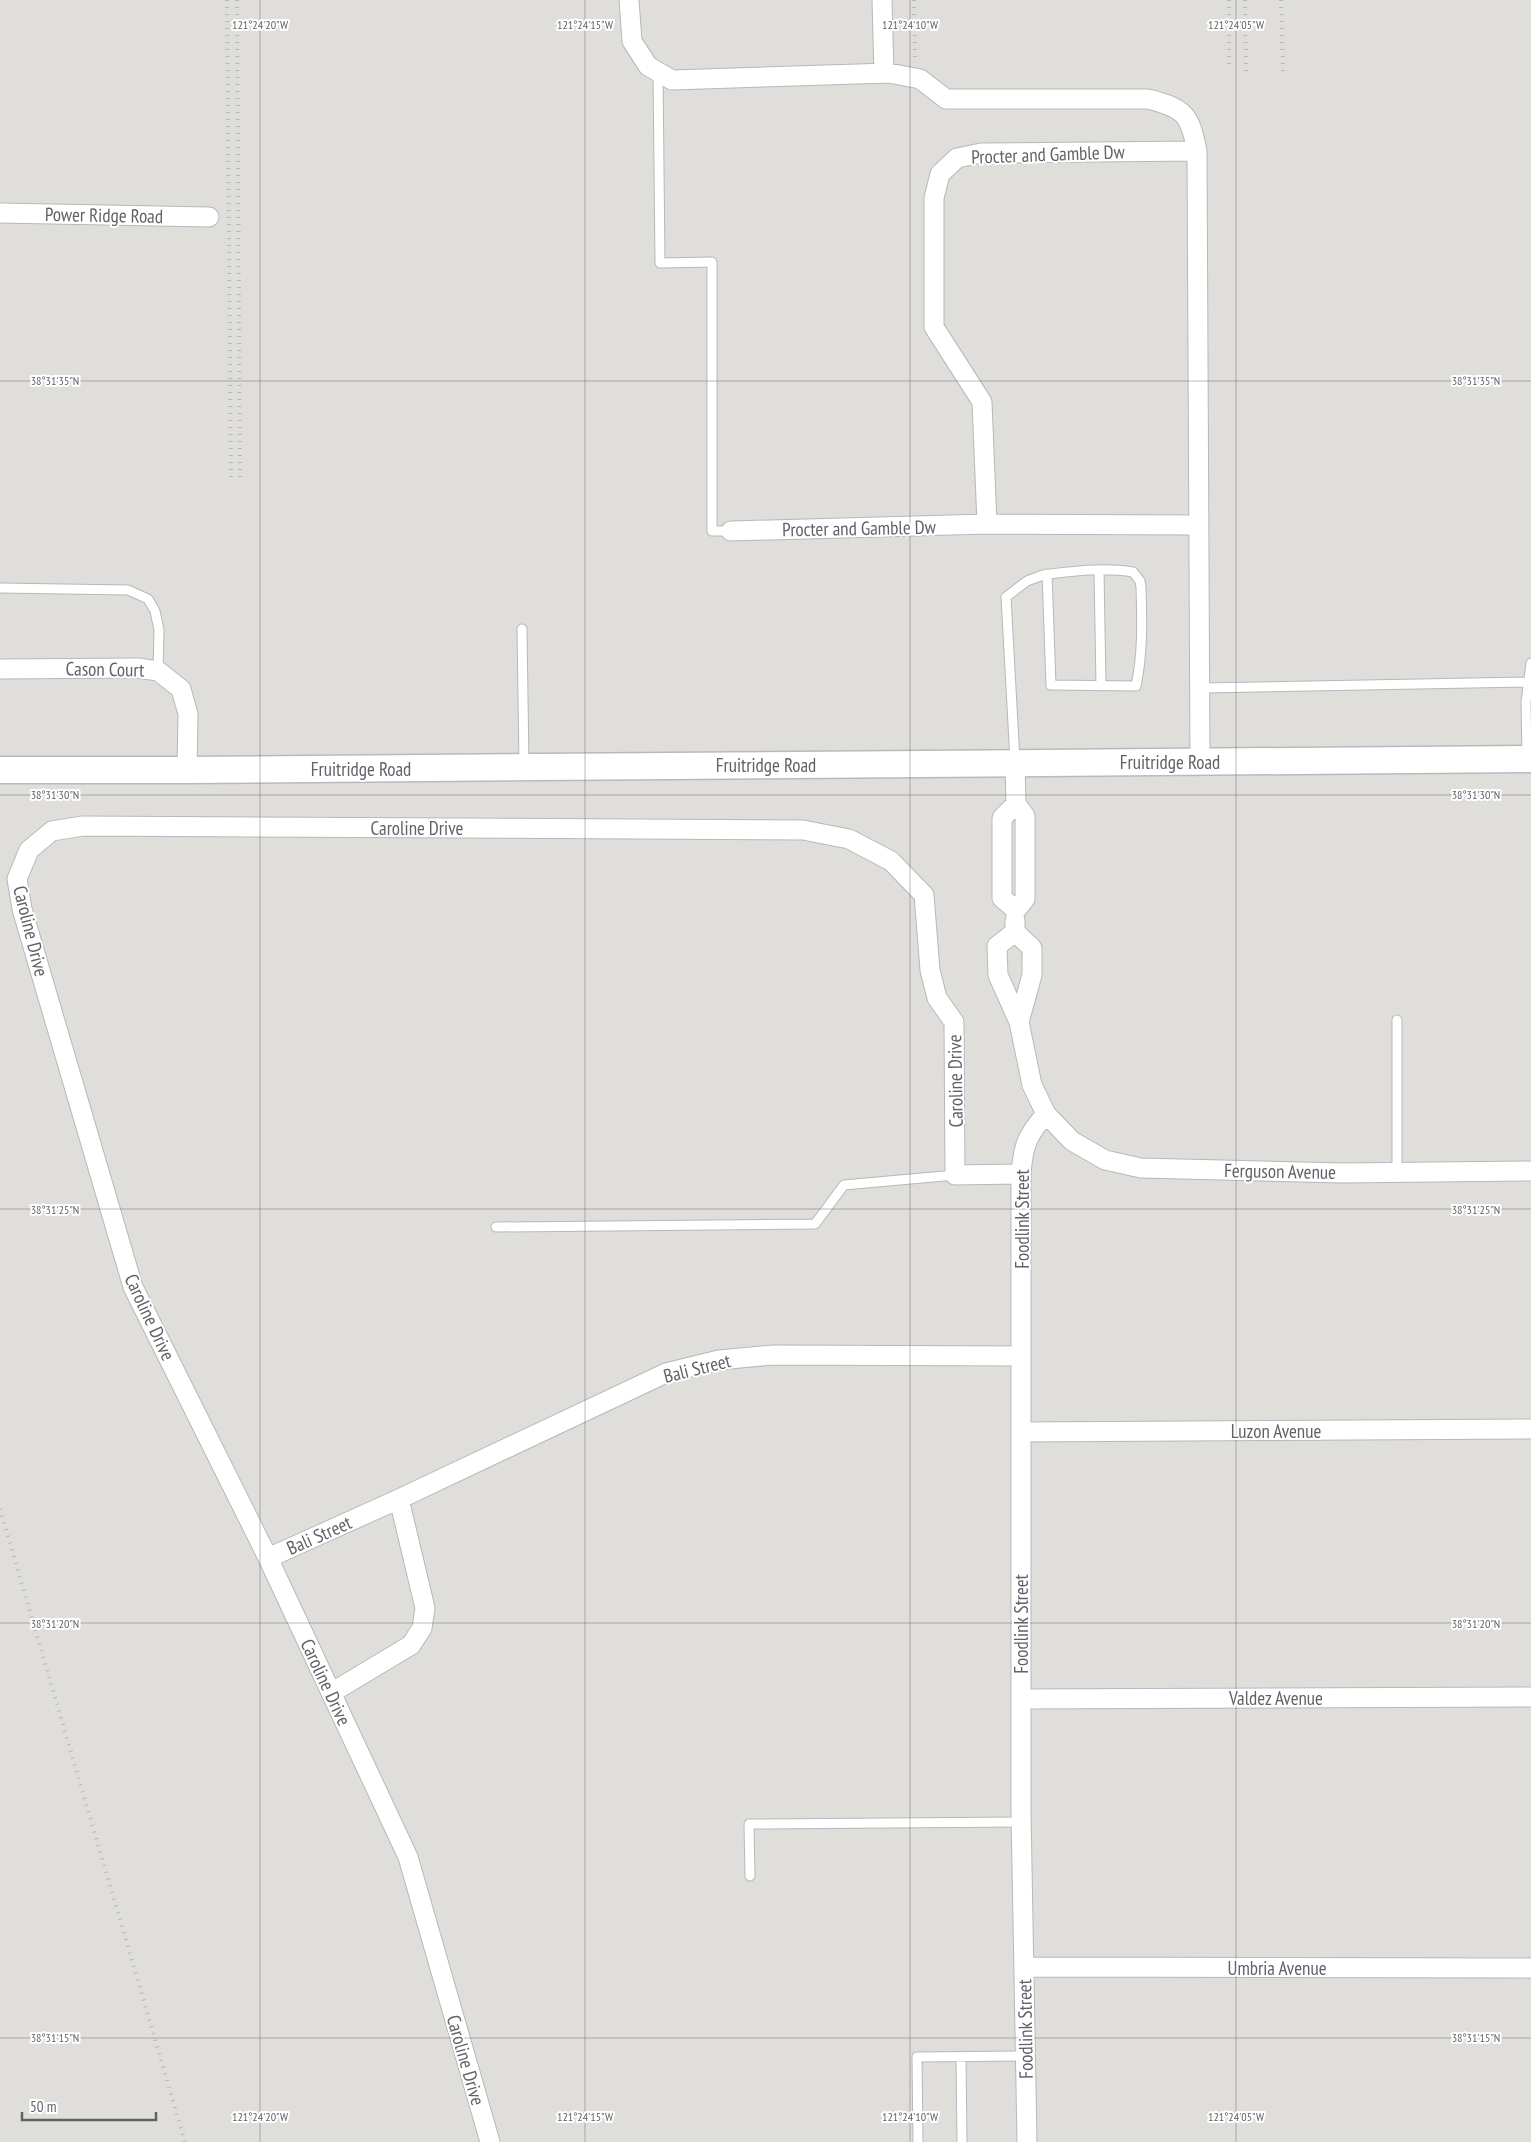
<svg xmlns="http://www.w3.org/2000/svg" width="1531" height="2142" viewBox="0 0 1531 2142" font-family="'PT Sans Narrow',sans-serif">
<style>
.industrial{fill:#e0deda}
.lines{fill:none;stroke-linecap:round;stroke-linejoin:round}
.lane-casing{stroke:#b5b8bc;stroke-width:11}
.street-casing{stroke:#b5b8bc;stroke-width:21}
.secondary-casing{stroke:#b6babf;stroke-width:29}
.lane{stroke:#fff;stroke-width:9}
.street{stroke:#fff;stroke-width:19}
.secondary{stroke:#fff;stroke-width:26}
.rail{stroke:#b6b7b8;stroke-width:4;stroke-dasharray:1 6;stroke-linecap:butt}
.ticks{fill:none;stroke:#5f6368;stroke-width:1;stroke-opacity:0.45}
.labels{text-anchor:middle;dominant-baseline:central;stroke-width:4;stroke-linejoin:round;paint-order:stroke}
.street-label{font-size:19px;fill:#5f6368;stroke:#fff}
.ticks-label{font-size:12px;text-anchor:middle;fill:#5f6368;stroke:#fff;stroke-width:4;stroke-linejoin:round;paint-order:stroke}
</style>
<rect width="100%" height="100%" fill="#f1efe8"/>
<path class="industrial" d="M 0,0 L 1531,0 L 1531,2142 L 0,2142 Z"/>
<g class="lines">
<defs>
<path id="lane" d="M 658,72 L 660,263 L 712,262 L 712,531 L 731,531
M 1099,570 L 1101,686
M 0,588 L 128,590 L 148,599 L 155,611 L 159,630 L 158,671
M 522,629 L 524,765
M 1200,688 L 1528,682
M 1527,757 L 1526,702 L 1531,663
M 1015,761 L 1006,597 L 1027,581 L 1043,575 C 1072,571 1104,567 1133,572 L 1140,581 L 1141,587 C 1142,621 1143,652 1136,686 L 1051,685 L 1047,574
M 1397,1020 L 1397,1172
M 496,1227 L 815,1224 L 844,1185 L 955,1175
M 750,1876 L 749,1824 L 1021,1822
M 961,2057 L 962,2142
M 918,2142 L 917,2057 L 1025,2056"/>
<path id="street" d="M 629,0 L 632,41 L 648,66 L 672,80 L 889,73 L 920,79 L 946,99 L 1148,99 C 1184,108 1190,114 1197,151 L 1200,762
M 882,0 L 884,73
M 0,213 L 209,217
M 987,524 L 982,402 L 934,327 L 934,198 L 940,174 L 957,158 L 981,153 L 1197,151
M 731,531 L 987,524 L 1199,525
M 0,669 L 138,668 L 158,671 L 181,689 L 188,714 L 187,770
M 1015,763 L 1016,804 L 1002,818 L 1002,898 L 1016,910
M 1016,910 L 1025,899 L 1025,816 L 1016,804
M 1015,920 L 1015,932 L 1032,948 L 1032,975 L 1019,1022
M 1015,932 L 997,946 L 998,975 L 1019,1022 L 1032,1085 L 1046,1114 L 1072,1141 L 1105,1160 L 1141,1168 L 1342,1173 L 1531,1171
M 1021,1432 L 1531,1429
M 268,1558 L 399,1499 L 666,1373 L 719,1360 L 773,1355 L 1021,1356
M 331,1693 L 411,1645 L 422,1628 L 425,1608 L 399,1499
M 1021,1699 L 1531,1697
M 1024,1967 L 1531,1968
M 490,2142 L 408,1857 L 268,1558 L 133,1287 L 22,909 L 17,879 L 29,850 L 52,831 L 83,826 L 803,830 L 849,839 L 891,861 L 924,895 L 930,970 L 937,998 L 954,1022 L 955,1175 L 1021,1174
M 1027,2142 L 1021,1811 L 1021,1174 C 1023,1146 1027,1135 1046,1114"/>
<path id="secondary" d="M 0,770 L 187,770 L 1531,759"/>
</defs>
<use href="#lane" class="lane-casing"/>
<use href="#street" class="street-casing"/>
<use href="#secondary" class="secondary-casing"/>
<use href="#lane" class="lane"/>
<use href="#street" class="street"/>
<use href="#secondary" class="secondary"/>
<path class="rail" d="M 227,0 L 231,480
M 237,0 L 240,480
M 914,0 L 915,58
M 1229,0 L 1229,70
M 1245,0 L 1246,73
M 1281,0 L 1283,71
M 0,1509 L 185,2142"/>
</g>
<path class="ticks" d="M 260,0 L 260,2142M 585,0 L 585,2142M 910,0 L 910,2142M 1236,0 L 1236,2142M 0,381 L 1531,381M 0,795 L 1531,795M 0,1209 L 1531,1209M 0,1623 L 1531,1623M 0,2038 L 1531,2038"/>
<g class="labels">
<g class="street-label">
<text transform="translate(1048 154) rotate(-2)">Procter and Gamble Dw</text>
<text transform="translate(104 215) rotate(1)">Power Ridge Road</text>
<text transform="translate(859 528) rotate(-1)">Procter and Gamble Dw</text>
<text transform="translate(105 669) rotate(1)">Cason Court</text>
<text x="1170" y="762">Fruitridge Road</text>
<text x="766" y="765">Fruitridge Road</text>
<text x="361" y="769">Fruitridge Road</text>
<text x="417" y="828">Caroline Drive</text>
<text transform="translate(31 931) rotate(76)">Caroline Drive</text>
<text transform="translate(955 1081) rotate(-91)">Caroline Drive</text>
<text transform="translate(1280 1171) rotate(1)">Ferguson Avenue</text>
<text transform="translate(1022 1219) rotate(-90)">Foodlink Street</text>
<text transform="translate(150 1317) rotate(65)">Caroline Drive</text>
<text transform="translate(697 1368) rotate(-14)">Bali Street</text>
<text x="1276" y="1431">Luzon Avenue</text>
<text transform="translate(319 1535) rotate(-24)">Bali Street</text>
<text transform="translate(1021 1624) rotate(-90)">Foodlink Street</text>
<text transform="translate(326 1682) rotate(65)">Caroline Drive</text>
<text x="1276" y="1698">Valdez Avenue</text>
<text x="1277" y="1968">Umbria Avenue</text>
<text transform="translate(1025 2029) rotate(-91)">Foodlink Street</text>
<text transform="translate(466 2060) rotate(74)">Caroline Drive</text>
</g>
</g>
<g class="ticks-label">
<text x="260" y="29">121°24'20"W</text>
<text x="585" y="29">121°24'15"W</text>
<text x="910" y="29">121°24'10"W</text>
<text x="1236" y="29">121°24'05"W</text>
<text x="55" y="385">38°31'35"N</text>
<text x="1476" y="385">38°31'35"N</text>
<text x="55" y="799">38°31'30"N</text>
<text x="1476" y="799">38°31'30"N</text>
<text x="55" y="1214">38°31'25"N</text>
<text x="1476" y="1214">38°31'25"N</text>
<text x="55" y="1628">38°31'20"N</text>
<text x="1476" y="1628">38°31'20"N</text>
<text x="55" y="2042">38°31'15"N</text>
<text x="1476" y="2042">38°31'15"N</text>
<text x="260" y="2121">121°24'20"W</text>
<text x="585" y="2121">121°24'15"W</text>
<text x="910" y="2121">121°24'10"W</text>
<text x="1236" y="2121">121°24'05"W</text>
</g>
<path d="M22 2112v8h134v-8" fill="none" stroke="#5f6368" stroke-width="2.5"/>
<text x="30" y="2112" font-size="15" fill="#5f6368" stroke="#ffffff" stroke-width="4" paint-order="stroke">50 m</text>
</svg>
